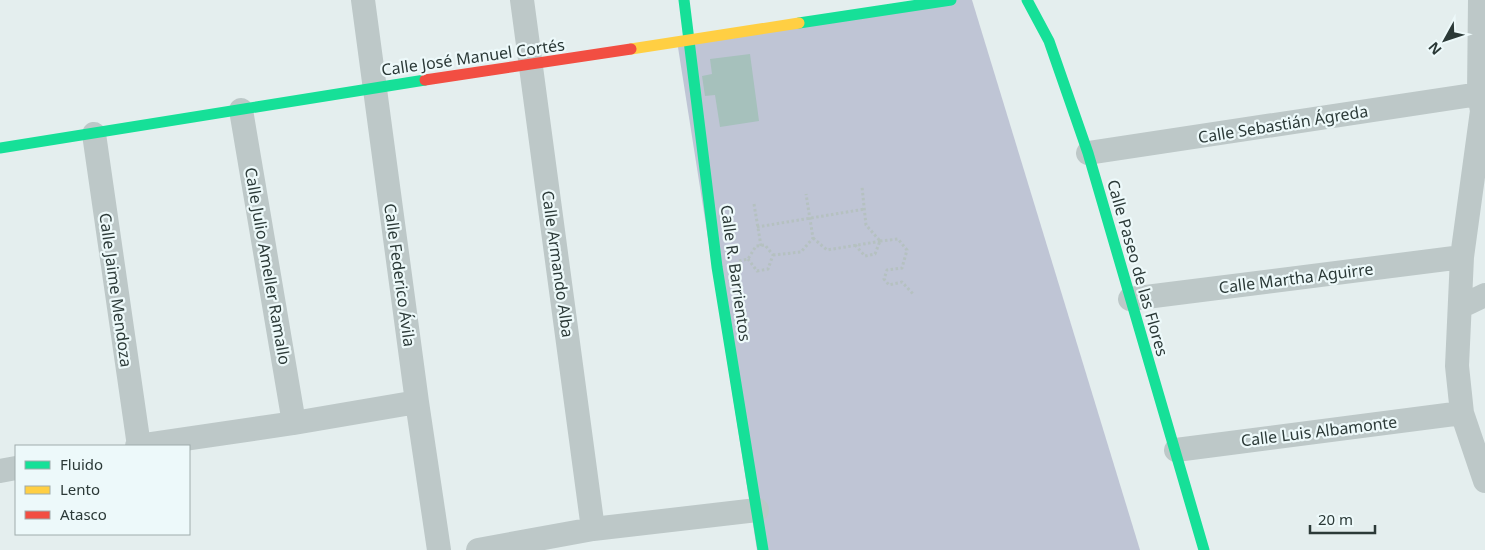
<svg xmlns="http://www.w3.org/2000/svg" width="1485" height="550" viewBox="0 0 1485 550" font-family="'Noto Sans',sans-serif">
<style>
.green{fill:#bfc5d5}
.building{fill:#a6c1bc}
.lines{fill:none;stroke-linecap:round;stroke-linejoin:round}
.path{stroke:#b5c1c0;stroke-width:3;stroke-dasharray:2.5 2.5;stroke-linecap:butt}
.street{stroke:#bdc8c8;stroke-width:24}
.fast{stroke:#16e098;stroke-width:11}
.slow{stroke:#ffcf43;stroke-width:11}
.jam{stroke:#f24e42;stroke-width:11}
.labels{text-anchor:middle;dominant-baseline:central;stroke-width:4.5;stroke-linejoin:round;paint-order:stroke}
.street-label{font-size:16px;fill:#2b3937;stroke:#edf9fa}
</style>
<rect width="100%" height="100%" fill="#e4eeee"/>
<path class="green" d="M 932,0 L 972,0 L 1140,550 L 757,550 L 677,41 Z"/>
<path class="building" d="M 750,54 L 759,121 L 720,127 L 715,95 L 705,96 L 702,76 L 712,74 L 710,59 Z"/>
<g class="lines">
<path class="path" d="M 754,204 L 761,246
M 757,227 L 865,209
M 813,238 L 827,250 L 882,241
M 880,241 L 898,239 L 907,250 L 902,268 L 887,270 L 884,279 L 889,285 L 902,282 L 914,295
M 855,245 L 865,256 L 875,254 L 880,241 L 866,225 L 862,187
M 773,255 L 801,252 L 813,238 L 806,194
M 739,261 L 748,259 L 756,246 L 765,245 L 773,255 L 768,269 L 757,271 L 748,259"/>
<path class="street" d="M 363,0 L 417,402 L 439,550
M 522,0 L 593,529
M 1480,0 L 1479,94 L 1482,111 L 1462,257 L 1457,366 L 1462,413 L 1485,481
M 241,110 L 294,423
M 94,134 L 139,446
M 1088,153 L 1479,94
M 1130,299 L 1462,257
M 1460,307 L 1485,295
M 137,446 L 294,423 L 417,402
M 1176,450 L 1462,413
M 0,471 L 16,468
M 478,550 L 593,529 L 757,510"/>
<path class="fast" d="M 684,0 L 717,267 L 763,550
M 1027,0 L 1049,41 L 1088,153 L 1204,550
M 799,23 L 951,0
M 0,148 L 425,80"/>
<path class="slow" d="M 631,49 L 799,23"/>
<path class="jam" d="M 425,80 L 631,49"/>
</g>
<g class="labels">
<g class="street-label">
<text transform="translate(473 57) rotate(-8)">Calle José Manuel Cortés</text>
<text transform="translate(1283 124) rotate(-9)">Calle Sebastián Ágreda</text>
<text transform="translate(558 264) rotate(82)">Calle Armando Alba</text>
<text transform="translate(268 266) rotate(80)">Calle Julio Ameller Ramallo</text>
<text transform="translate(1138 268) rotate(74)">Calle Paseo de las Flores</text>
<text transform="translate(736 273) rotate(82)">Calle R. Barrientos</text>
<text transform="translate(400 275) rotate(82)">Calle Federico Ávila</text>
<text transform="translate(1296 278) rotate(-7)">Calle Martha Aguirre</text>
<text transform="translate(116 290) rotate(82)">Calle Jaime Mendoza</text>
<text transform="translate(1319 431) rotate(-7)">Calle Luis Albamonte</text>
</g>
</g>
<rect x="15" y="445" width="175" height="90" fill="#edf9fa" stroke="#9facac"/>
<rect x="25" y="461" width="25" height="8" fill="#16e098" stroke="#9facac"/>
<text x="60" y="470" font-size="15" fill="#2b3937">Fluido</text>
<rect x="25" y="486" width="25" height="8" fill="#ffcf43" stroke="#9facac"/>
<text x="60" y="495" font-size="15" fill="#2b3937">Lento</text>
<rect x="25" y="511" width="25" height="8" fill="#f24e42" stroke="#9facac"/>
<text x="60" y="520" font-size="15" fill="#2b3937">Atasco</text>
<g transform="translate(1445 40) rotate(230)" stroke="#edf9fa" stroke-width="4" paint-order="stroke">
<path d="M0-4L9 19L0 12L-9 19Z" fill="#2b3937"/>
<text y="-8" font-size="14" font-weight="bold" text-anchor="middle" fill="#2b3937">N</text>
</g>
<path d="M1310 525v8h65v-8" fill="none" stroke="#2b3937" stroke-width="2.5"/>
<text x="1318" y="525" font-size="15" fill="#2b3937" stroke="#edf9fa" stroke-width="4" paint-order="stroke">20 m</text>
</svg>
